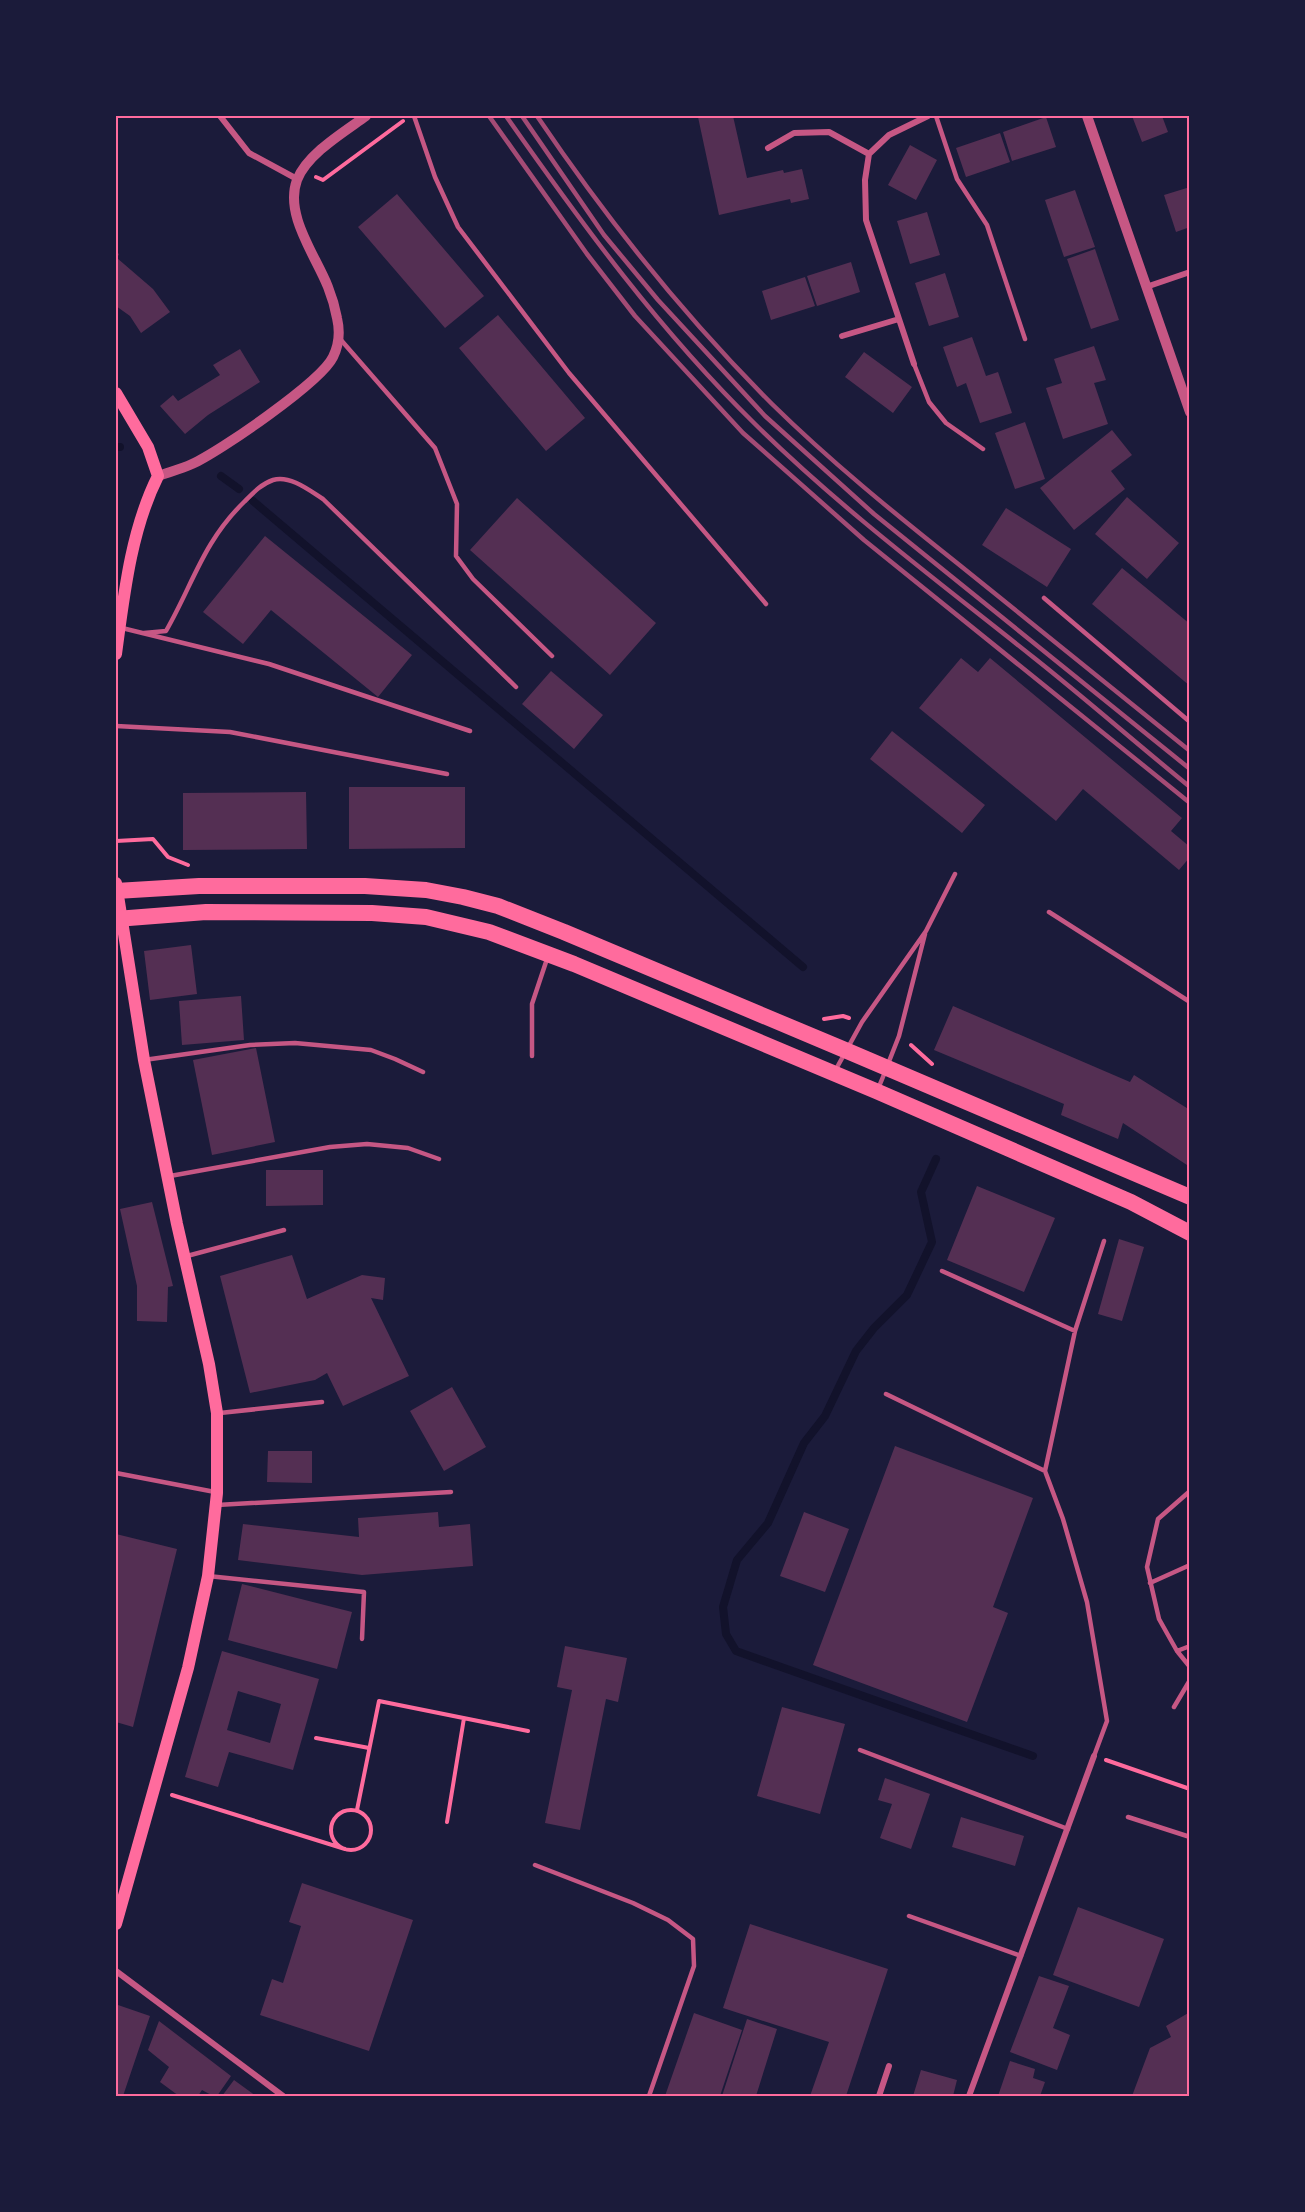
<svg xmlns="http://www.w3.org/2000/svg" width="1305" height="2212" viewBox="0 0 1305 2212" font-family="Spectral,serif">
<style>
.lines{fill:none;stroke-linecap:round;stroke-linejoin:round}
.stream{stroke:#12122b;stroke-width:8}
.building{fill:#542f53;fill-rule:evenodd}
.path{stroke:#ff6b9d;stroke-width:4}
.service{stroke:#c65784;stroke-width:4.5}
.minor{stroke:#c65784;stroke-width:6}
.tertiary{stroke:#c65784;stroke-width:10}
.secondary{stroke:#ff6b9d;stroke-width:12}
.trunk{stroke:#ff6b9d;stroke-width:16}
.rail{stroke:#a44b75;stroke-width:4.5}
.neatline{fill:none;stroke:#ff6b9d;stroke-width:2}
</style>
<rect width="100%" height="100%" fill="#1b1b3a"/>
<g class="lines">
<path class="stream" d="M 116,447 L 120,447
M 221,476 L 239,489
M 253,501 L 803,967
M 936,1159 L 921,1192 L 932,1242 L 907,1295 L 874,1328 L 856,1351 L 825,1416 L 804,1443 L 768,1523 L 737,1560 L 723,1607 L 726,1634 L 736,1651 L 1033,1756"/>
</g>
<path class="building" d="M 701,116 L 733,116 L 747,178 L 783,170 L 784,173 L 802,169 L 809,199 L 791,203 L 790,199 L 719,215 L 698,117 Z
M 1132,116 L 1162,116 L 1168,132 L 1142,142 Z
M 1046,117 L 1056,147 L 1012,161 L 1003,132 Z
M 1000,133 L 1010,162 L 966,177 L 956,148 Z
M 910,145 L 937,160 L 916,200 L 888,185 Z
M 1190,187 L 1190,227 L 1176,232 L 1164,195 Z
M 1075,190 L 1095,247 L 1064,257 L 1045,200 Z
M 397,194 L 484,296 L 445,328 L 358,227 Z
M 927,212 L 940,255 L 910,264 L 897,221 Z
M 1095,249 L 1119,320 L 1091,329 L 1067,259 Z
M 116,252 L 119,254 L 117,258 L 153,289 L 170,312 L 141,333 L 130,316 L 116,306 Z
M 851,262 L 860,292 L 817,306 L 807,276 Z
M 945,273 L 959,317 L 929,326 L 915,283 Z
M 805,277 L 815,306 L 771,320 L 762,291 Z
M 498,315 L 585,418 L 546,451 L 459,348 Z
M 972,337 L 986,376 L 998,372 L 1012,413 L 980,423 L 966,383 L 957,387 L 943,347 Z
M 1094,346 L 1106,380 L 1094,383 L 1108,424 L 1063,439 L 1046,388 L 1062,383 L 1054,359 Z
M 240,349 L 260,382 L 208,415 L 185,434 L 160,406 L 173,395 L 178,401 L 220,375 L 213,365 Z
M 864,352 L 912,387 L 893,413 L 845,377 Z
M 1025,422 L 1045,479 L 1015,489 L 995,433 Z
M 1112,430 L 1132,455 L 1111,471 L 1125,489 L 1074,530 L 1040,488 Z
M 1127,497 L 1179,543 L 1147,579 L 1095,534 Z
M 517,498 L 656,623 L 610,675 L 470,550 Z
M 1006,508 L 1071,549 L 1047,587 L 982,545 Z
M 265,536 L 412,655 L 378,697 L 271,610 L 243,644 L 203,612 Z
M 1122,568 L 1190,624 L 1190,686 L 1092,604 Z
M 961,658 L 978,672 L 990,658 L 1182,818 L 1171,831 L 1190,847 L 1190,857 L 1179,870 L 1083,789 L 1056,821 L 919,708 Z
M 551,671 L 603,715 L 574,749 L 522,704 Z
M 892,731 L 985,805 L 962,833 L 870,759 Z
M 349,787 L 465,787 L 465,848 L 349,849 Z
M 306,792 L 307,849 L 183,850 L 183,793 Z
M 191,945 L 197,994 L 150,1000 L 144,951 Z
M 241,996 L 244,1040 L 182,1045 L 179,1001 Z
M 953,1006 L 1130,1082 L 1134,1075 L 1190,1110 L 1190,1167 L 1123,1123 L 1118,1139 L 1061,1115 L 1064,1104 L 934,1050 Z
M 256,1048 L 275,1142 L 212,1155 L 193,1060 Z
M 266,1170 L 323,1170 L 323,1205 L 266,1206 Z
M 977,1186 L 1055,1218 L 1024,1292 L 947,1260 Z
M 152,1202 L 173,1286 L 168,1287 L 167,1322 L 137,1321 L 137,1286 L 120,1209 Z
M 1119,1239 L 1144,1247 L 1122,1321 L 1098,1314 Z
M 292,1255 L 307,1299 L 362,1275 L 385,1278 L 383,1300 L 371,1298 L 409,1376 L 343,1406 L 327,1373 L 315,1380 L 250,1393 L 220,1276 Z
M 452,1387 L 486,1447 L 444,1471 L 410,1411 Z
M 895,1446 L 1033,1498 L 993,1607 L 1008,1613 L 967,1722 L 813,1665 Z
M 268,1451 L 312,1451 L 312,1483 L 267,1482 Z
M 438,1512 L 439,1527 L 470,1524 L 473,1566 L 362,1575 L 238,1560 L 243,1524 L 359,1537 L 358,1518 Z
M 804,1512 L 849,1529 L 825,1592 L 780,1576 Z
M 116,1534 L 177,1549 L 133,1727 L 116,1722 Z
M 242,1584 L 352,1612 L 337,1669 L 228,1640 Z
M 565,1646 L 627,1658 L 618,1702 L 606,1699 L 580,1830 L 545,1823 L 572,1690 L 557,1687 Z
M 222,1651 L 319,1679 L 293,1770 L 229,1752 L 218,1787 L 185,1777 ZM 238,1691 L 281,1704 L 270,1743 L 227,1730 Z
M 782,1707 L 845,1724 L 820,1814 L 757,1796 Z
M 885,1778 L 930,1794 L 911,1849 L 880,1838 L 892,1804 L 878,1800 Z
M 961,1817 L 1024,1836 L 1015,1866 L 952,1847 Z
M 302,1883 L 413,1920 L 369,2051 L 260,2015 L 272,1979 L 283,1983 L 301,1926 L 289,1922 Z
M 1078,1907 L 1164,1939 L 1139,2007 L 1053,1975 Z
M 750,1924 L 888,1969 L 846,2096 L 810,2096 L 829,2042 L 723,2008 Z
M 1039,1976 L 1069,1986 L 1053,2028 L 1070,2035 L 1057,2070 L 1010,2052 Z
M 118,2005 L 150,2016 L 123,2096 L 116,2096 L 116,2011 Z
M 1190,2012 L 1190,2096 L 1132,2096 L 1150,2048 L 1171,2037 L 1166,2026 Z
M 694,2013 L 742,2030 L 720,2096 L 665,2096 Z
M 747,2019 L 777,2029 L 756,2096 L 722,2096 Z
M 159,2021 L 231,2076 L 217,2096 L 213,2096 L 202,2090 L 198,2096 L 179,2096 L 160,2082 L 169,2067 L 148,2050 Z
M 1010,2061 L 1035,2069 L 1033,2078 L 1045,2082 L 1040,2096 L 998,2096 Z
M 921,2070 L 957,2080 L 953,2096 L 913,2096 Z
M 234,2080 L 256,2096 L 222,2096 Z"/>
<g class="lines">
<path class="path" d="M 316,177 L 323,180 L 403,121
M 116,841 L 153,839 L 168,857 L 188,865
M 824,1019 L 843,1016 L 849,1018
M 911,1045 L 932,1064
M 316,1738 L 369,1748
M 1106,1760 L 1190,1789
M 172,1795 L 345,1849
M 357,1810 L 379,1701 L 528,1731
M331 1830a20 20 0 1 1 40 0a20 20 0 1 1-40 0Z
M 447,1822 L 464,1718"/>
<path class="service" d="M 414,116 L 435,177 L 458,227 L 569,373 L 766,604
M 936,116 L 957,179 L 987,225 L 1025,339
M 341,340 L 435,448 L 457,504 L 456,556 L 473,579 L 552,656
M 914,364 L 929,402 L 946,423 L 983,449
M 1044,598 L 1190,722
M 122,628 L 269,664 L 470,731
M 144,633 L 166,631 C 193,584 203,542 244,502 C 252,494 261,484 273,480 C 290,475 309,490 323,499 L 516,687
M 116,726 L 230,732 L 447,774
M 1049,912 L 1190,1002
M 532,1056 L 532,1004 L 547,959
M 144,1060 L 250,1045 L 295,1043 L 371,1050 L 395,1059 L 423,1072
M 888,1064 L 899,1036 L 925,934
M 835,1071 L 862,1022 L 926,931 L 955,874
M 878,1089 L 885,1072
M 170,1176 L 330,1147 L 367,1144 L 408,1148 L 439,1159
M 187,1256 L 284,1230
M 942,1271 L 1075,1331
M 886,1394 L 1045,1471
M 220,1413 L 322,1402
M 116,1473 L 215,1492
M 1190,1491 L 1158,1519 L 1147,1567 L 1159,1619 L 1177,1651 L 1190,1667
M 217,1505 L 451,1492
M 208,1576 L 364,1592 L 362,1639
M 1150,1583 L 1190,1565
M 1177,1651 L 1190,1646
M 1174,1707 L 1190,1680
M 860,1750 L 1068,1829
M 1094,1756 L 1107,1721 L 1087,1602 L 1063,1519 L 1045,1471 L 1075,1331 L 1104,1241
M 1128,1817 L 1190,1837
M 535,1865 L 633,1903 L 668,1920 L 693,1939 L 694,1966 L 649,2096
M 909,1916 L 1021,1956"/>
<path class="minor" d="M 220,116 L 249,153 L 297,179
M 768,148 L 794,133 L 829,132 L 869,154
M 1146,287 L 1190,272
M 842,336 L 899,319
M 914,364 L 866,220 L 865,180 L 869,154 L 889,135 L 928,116
M 116,1971 L 283,2096
M 879,2096 L 889,2066
M 969,2096 L 1094,1756"/>
<path class="tertiary" d="M 1087,116 L 1190,412
M 158,476 C 169,472 181,469 192,464 C 219,452 321,382 333,357 C 339,345 340,331 337,318 C 335,307 332,297 328,287 C 316,256 284,215 297,180 C 307,154 344,132 366,116"/>
<path class="secondary" d="M 116,393 L 148,447 L 158,476 C 131,530 124,594 116,654
M 116,883 L 144,1060 L 177,1224 L 209,1364 L 217,1413 L 217,1493 L 208,1576 L 188,1668 L 116,1924"/>
<path class="trunk" d="M 116,891 L 199,886 L 365,886 L 426,890 L 463,897 L 498,906 L 564,932 L 845,1050 L 1190,1197
M 116,919 L 206,912 L 372,913 L 426,917 L 489,932 L 574,964 L 876,1091 L 1131,1202 L 1190,1233"/>
<path class="rail" d="M 489,116 L 587,254 L 635,316 L 743,433 L 864,540 L 1190,803
M 506,116 C 582,224 660,331 755,424 C 841,509 939,582 1033,657 C 1086,699 1137,744 1190,787
M 522,116 L 604,235 L 658,300 L 765,416 L 874,514 L 1190,769
M 537,116 C 606,218 684,316 772,404 C 830,461 894,513 957,563 C 1035,626 1113,688 1190,751"/>
</g>
<rect width="1305" height="2212" fill="none" stroke="#1b1b3a" stroke-width="234"/>
<rect x="117" y="117" width="1071" height="1978" class="neatline"/>
</svg>
